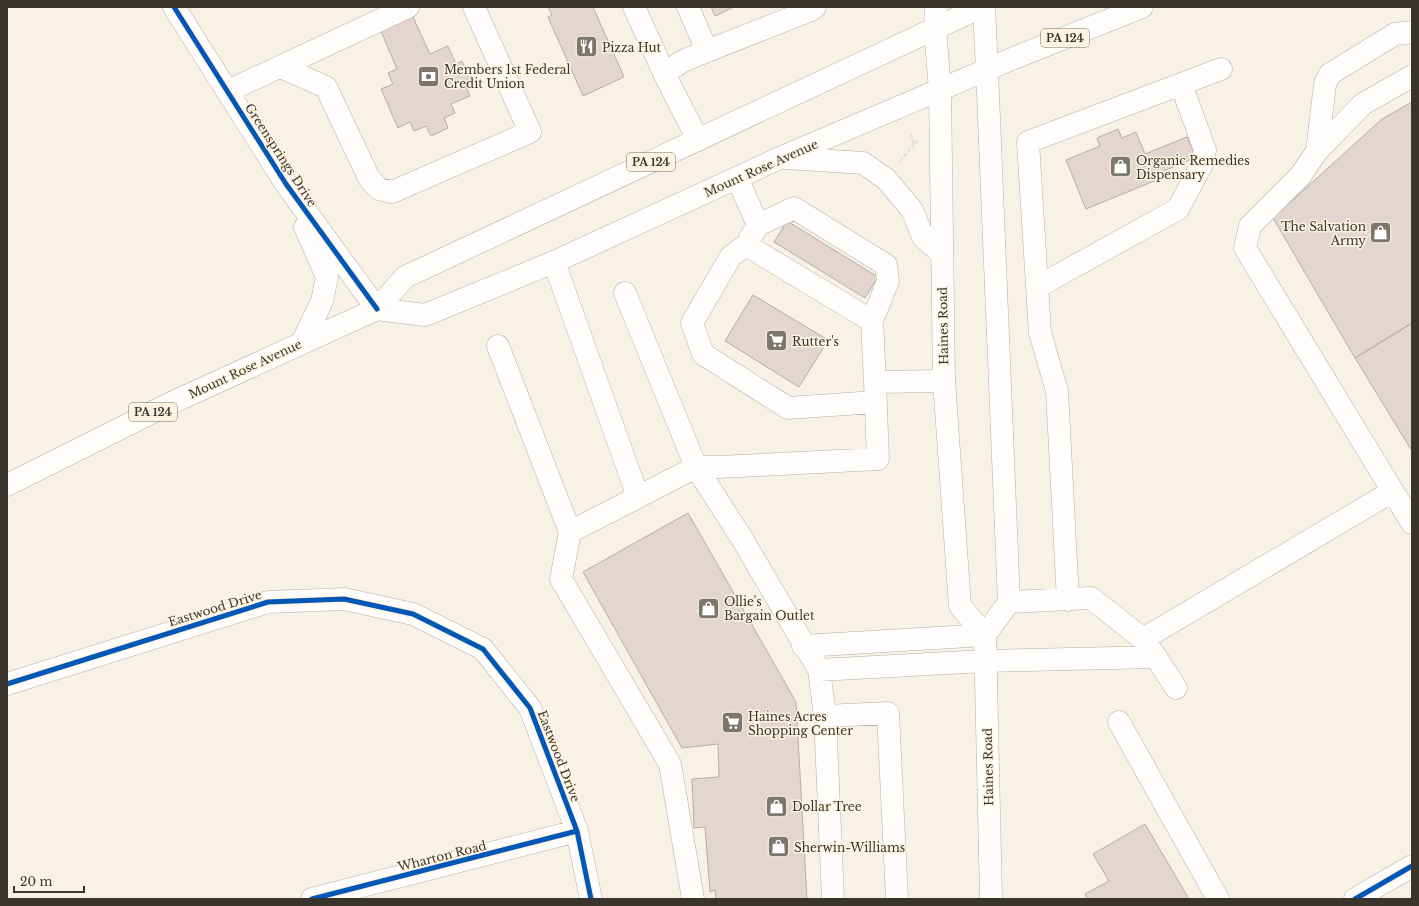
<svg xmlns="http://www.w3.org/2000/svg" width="1419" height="906" viewBox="0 0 1419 906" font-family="'Libre Baskerville',serif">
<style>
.building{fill:#e3d6d1;stroke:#b6ada8}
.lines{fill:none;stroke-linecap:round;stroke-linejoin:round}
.minor-casing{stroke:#b4b0a7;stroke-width:23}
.major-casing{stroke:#b4b0a7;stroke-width:23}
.path{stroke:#e3e1de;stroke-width:2.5;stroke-dasharray:4 2;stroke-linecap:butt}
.minor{stroke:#fefdfb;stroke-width:22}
.major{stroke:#fefdfb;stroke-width:22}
.cycleway-casing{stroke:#fdf3e0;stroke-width:8}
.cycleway{stroke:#0057b8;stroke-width:5}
.labels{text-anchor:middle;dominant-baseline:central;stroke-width:3;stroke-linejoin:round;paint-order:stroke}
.shield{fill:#fdf3e0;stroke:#746e62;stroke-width:1}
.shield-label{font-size:11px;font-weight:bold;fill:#3a352c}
.poi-label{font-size:12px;fill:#3a352c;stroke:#fdf3e0;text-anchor:start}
.street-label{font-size:12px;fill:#3a352c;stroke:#fdf3e0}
</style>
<rect width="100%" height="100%" fill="#f7f1e6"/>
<path class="building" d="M 548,7 L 593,7 L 624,77 L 583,96 L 548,17 L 552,15 Z
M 711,7 L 734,7 L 715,16 Z
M 412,15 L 430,54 L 448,46 L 456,64 L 462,61 L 470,79 L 464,82 L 470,96 L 451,104 L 455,113 L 444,118 L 448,128 L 431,136 L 426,126 L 414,131 L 410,122 L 398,128 L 381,89 L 393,84 L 388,73 L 397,69 L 380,29 Z
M 1412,102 L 1412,323 L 1355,358 L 1273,218 L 1382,119 Z
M 1118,129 L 1122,138 L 1136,132 L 1145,154 L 1187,137 L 1196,157 L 1157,174 L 1159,179 L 1086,209 L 1066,160 L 1100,146 L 1097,138 Z
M 787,221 L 878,277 L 865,298 L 774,242 Z
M 753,295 L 828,340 L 799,387 L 725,341 Z
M 1412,323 L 1412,451 L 1355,358 Z
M 688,513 L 796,702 L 807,899 L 716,899 L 715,890 L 710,892 L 705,827 L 694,828 L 692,779 L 719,777 L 718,744 L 682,748 L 583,572 Z
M 1145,824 L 1189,899 L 1088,899 L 1085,894 L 1109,881 L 1093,854 Z"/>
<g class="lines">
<defs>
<path id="minor" d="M 174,7 L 286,184 L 377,309
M 634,7 L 664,73 L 698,140
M 688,7 L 707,51
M 280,67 L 326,87 L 369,178 L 379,189 L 392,192 L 530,132 L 474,7
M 664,73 L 685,60 L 707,51 L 811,10 L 815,7
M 1412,76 L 1363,104 L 1317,151 L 1301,175 L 1250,226 L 1245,248 L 1412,523
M 228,91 L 408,7
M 1317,151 L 1325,84 L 1330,74 L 1395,34 L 1412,32
M 737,178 L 758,225 L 750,238
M 758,225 L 794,208 L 886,265 L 888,281 L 872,321
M 554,262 L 638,497 L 696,467 L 625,293
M 1037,287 L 1178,209 L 1203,162 L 1205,150 L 1181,84
M 302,343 L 322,301 L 327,277 L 305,227
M 498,346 L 570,532
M 875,402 L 788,408 L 703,354 L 692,323 L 731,256 L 746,245 L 872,321 L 875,382 L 944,381
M 638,497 L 570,532 L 561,579 L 670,764 L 693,899
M 1068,600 L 1057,391 L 1040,333 L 1028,142 L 1221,69
M 1009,602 L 1091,598 L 1143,639 L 1156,657 L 1176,688
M 1143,639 L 1393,491
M 803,646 L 985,635
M 819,670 L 985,661 L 1156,657
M 7,684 L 268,602 L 344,599 L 413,614 L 483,649 L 530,708 L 577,831 L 591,899
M 825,716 L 888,713 L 897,899
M 1119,722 L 1218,899
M 312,899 L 577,831
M 833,899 L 825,716 L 819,670 L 741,537 L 696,467 L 720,467 L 878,459 L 875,382
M 1355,899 L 1412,866"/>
<path id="major" d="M 936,7 L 935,28 L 940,90 L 944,381 L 960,606 L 985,635
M 984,7 L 987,70 L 1009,602 L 985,635 L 991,899
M 787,158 L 863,163 L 886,179 L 912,210 L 923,237 L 942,254
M 377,309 L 425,315 L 554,262 L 782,157 L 1014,58 L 1142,7
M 7,485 L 169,404 L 377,309 L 405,277 L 981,7"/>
</defs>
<use href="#minor" class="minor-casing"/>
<use href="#major" class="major-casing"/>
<path class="path" d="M 911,134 L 914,144
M 900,161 L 918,140"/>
<use href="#minor" class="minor"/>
<use href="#major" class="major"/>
<defs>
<path id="cycleway" d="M 174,7 L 286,184 L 377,309
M 7,684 L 268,602 L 344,599 L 413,614 L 483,649 L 530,708 L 577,831 L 591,899
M 312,899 L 577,831
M 1355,899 L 1412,866"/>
</defs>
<use href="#cycleway" class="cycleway-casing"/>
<use href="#cycleway" class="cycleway"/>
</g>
<defs>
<symbol id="restaurant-square" viewBox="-11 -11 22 22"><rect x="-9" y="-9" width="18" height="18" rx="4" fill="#7c776d" stroke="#fdf3e0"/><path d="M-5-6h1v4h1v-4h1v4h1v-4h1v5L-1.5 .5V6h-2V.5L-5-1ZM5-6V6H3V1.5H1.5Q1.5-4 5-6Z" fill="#fff"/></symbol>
<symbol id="bank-square" viewBox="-11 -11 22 22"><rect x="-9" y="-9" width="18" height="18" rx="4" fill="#7c776d" stroke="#fdf3e0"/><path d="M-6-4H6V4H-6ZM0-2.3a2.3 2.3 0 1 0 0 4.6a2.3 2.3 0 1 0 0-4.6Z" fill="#fff"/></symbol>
<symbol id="shop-square" viewBox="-11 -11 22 22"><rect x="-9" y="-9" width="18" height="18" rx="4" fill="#7c776d" stroke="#fdf3e0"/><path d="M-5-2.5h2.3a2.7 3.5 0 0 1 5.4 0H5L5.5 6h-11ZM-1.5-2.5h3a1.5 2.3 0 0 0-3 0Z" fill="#fff"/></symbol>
<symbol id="supermarket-square" viewBox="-11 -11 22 22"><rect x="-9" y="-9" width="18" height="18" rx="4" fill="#7c776d" stroke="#fdf3e0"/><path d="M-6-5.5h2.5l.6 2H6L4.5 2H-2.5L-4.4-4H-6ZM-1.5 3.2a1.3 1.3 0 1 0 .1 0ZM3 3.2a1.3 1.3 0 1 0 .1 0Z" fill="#fff"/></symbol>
</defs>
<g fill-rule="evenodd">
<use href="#restaurant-square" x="574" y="34" width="25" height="25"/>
<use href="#bank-square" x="416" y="64" width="25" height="25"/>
<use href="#shop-square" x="1108" y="154" width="25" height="25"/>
<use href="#shop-square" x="1368" y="220" width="25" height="25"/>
<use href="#supermarket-square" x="764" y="328" width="25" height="25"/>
<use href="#shop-square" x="696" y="596" width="25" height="25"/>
<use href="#supermarket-square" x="720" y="710" width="25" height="25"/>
<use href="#shop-square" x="764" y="794" width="25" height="25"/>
<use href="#shop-square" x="766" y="834" width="25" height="25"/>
</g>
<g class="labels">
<g class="shield">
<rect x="1041" y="29" width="48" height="18" rx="3"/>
<rect x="627" y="153" width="48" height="18" rx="3"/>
<rect x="129" y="403" width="48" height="18" rx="3"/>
</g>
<g class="shield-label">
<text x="1065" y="38">PA 124</text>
<text x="651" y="162">PA 124</text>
<text x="153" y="412">PA 124</text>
</g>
<g class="poi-label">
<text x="602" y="47">Pizza Hut</text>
<text x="444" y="69">Members 1st Federal<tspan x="444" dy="14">Credit Union</tspan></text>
<text x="1136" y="160">Organic Remedies<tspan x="1136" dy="14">Dispensary</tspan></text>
<text x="1366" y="226" text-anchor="end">The Salvation<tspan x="1366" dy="14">Army</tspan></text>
<text x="792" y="341">Rutter's</text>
<text x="724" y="601">Ollie's<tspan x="724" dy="14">Bargain Outlet</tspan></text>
<text x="748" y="716">Haines Acres<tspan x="748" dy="14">Shopping Center</tspan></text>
<text x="792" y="806">Dollar Tree</text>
<text x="794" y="847">Sherwin-Williams</text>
</g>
<g class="street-label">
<text transform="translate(281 155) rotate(57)">Greensprings Drive</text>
<text transform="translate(761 168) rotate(-24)">Mount Rose Avenue</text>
<text transform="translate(943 326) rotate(-91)">Haines Road</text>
<text transform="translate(245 369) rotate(-25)">Mount Rose Avenue</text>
<text transform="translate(215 608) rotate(-17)">Eastwood Drive</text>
<text transform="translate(559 756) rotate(69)">Eastwood Drive</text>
<text transform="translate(988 767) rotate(-91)">Haines Road</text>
<text transform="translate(442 856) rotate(-14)">Wharton Road</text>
</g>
</g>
<rect width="1419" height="906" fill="none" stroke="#3a352c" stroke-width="16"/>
<path d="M14 886v6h70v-6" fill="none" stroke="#3a352c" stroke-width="2"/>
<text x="20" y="886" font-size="12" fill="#3a352c" stroke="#fdf3e0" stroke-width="3" paint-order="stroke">20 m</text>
</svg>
